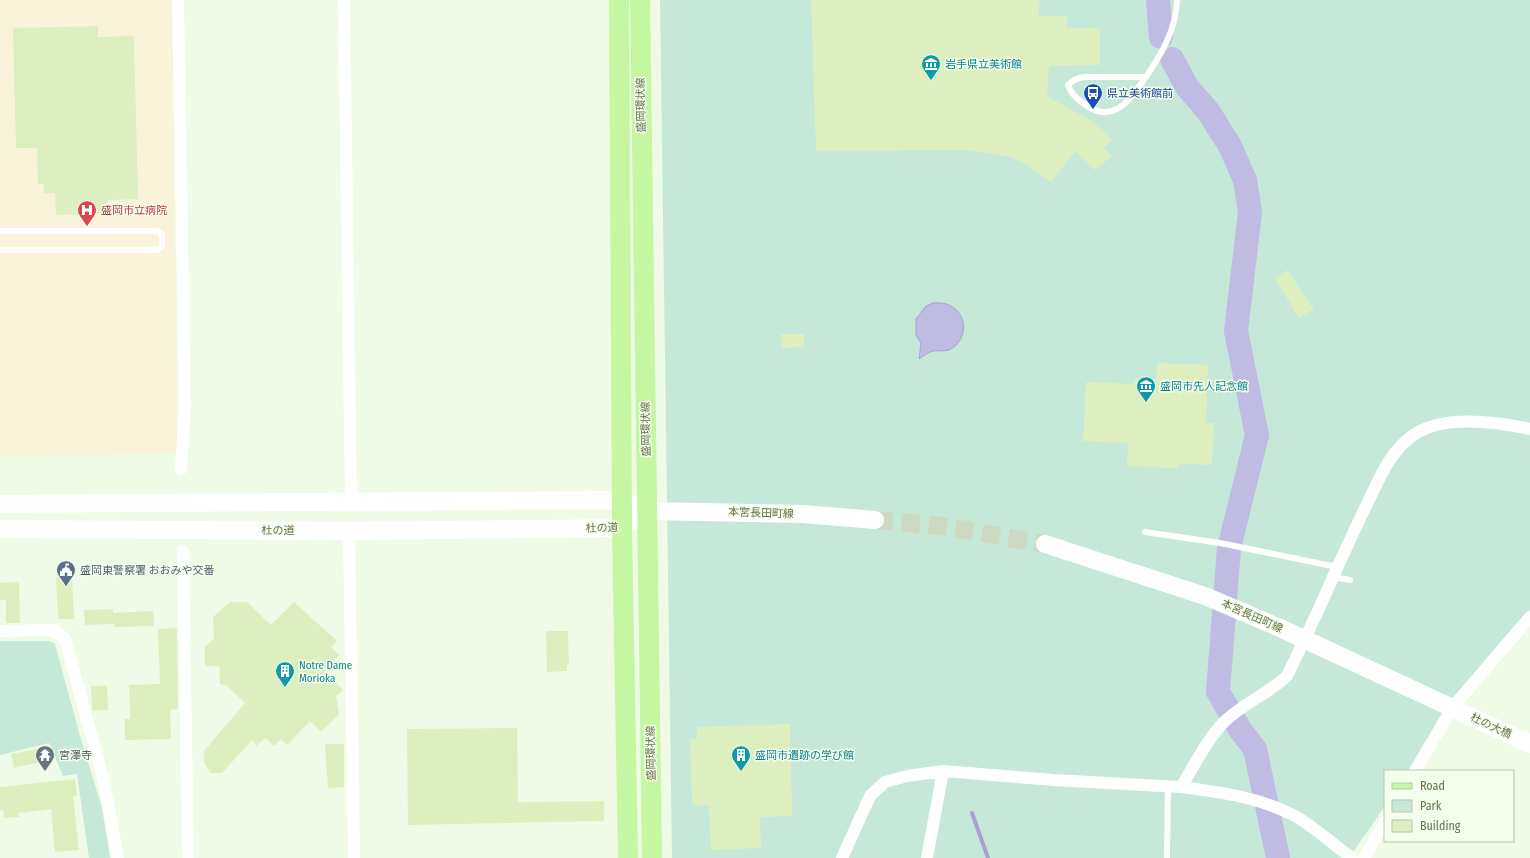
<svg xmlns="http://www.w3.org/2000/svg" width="1530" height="858" viewBox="0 0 1530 858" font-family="'Fira Sans Condensed','Noto Sans JP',sans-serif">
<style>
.medical{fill:#f8f3d9}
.green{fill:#c5e8d8}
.water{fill:#bfbbe3;stroke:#a7a2d4}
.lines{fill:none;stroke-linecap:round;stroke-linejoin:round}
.stream{stroke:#a7a2d4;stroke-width:4}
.river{stroke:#bfbbe3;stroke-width:24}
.building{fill:#deefbf}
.secondary-tunnel{stroke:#cdd9c0;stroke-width:18;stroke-dasharray:18 9;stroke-linecap:butt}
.lane{stroke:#fff;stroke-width:6}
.street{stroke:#fff;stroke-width:12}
.secondary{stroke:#fff;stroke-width:18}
.primary{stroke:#c5f6a2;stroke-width:20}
.labels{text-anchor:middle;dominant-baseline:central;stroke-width:3;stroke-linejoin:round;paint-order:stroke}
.culture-label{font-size:11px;fill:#0d838f;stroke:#f4feec;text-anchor:start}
.transit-label{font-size:11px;fill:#164399;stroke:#f4feec;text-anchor:start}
.street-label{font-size:11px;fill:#66724c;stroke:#f4feec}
.health-label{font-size:11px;fill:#be3a42;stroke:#f4feec;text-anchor:start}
.service-label{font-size:11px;fill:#4e5e75;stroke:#f4feec;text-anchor:start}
.worship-label{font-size:11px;fill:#5b616d;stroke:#f4feec;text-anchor:start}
</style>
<rect width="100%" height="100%" fill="#effbe6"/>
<path class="medical" d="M 0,0 L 172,0 L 177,453 L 0,457 Z"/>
<path class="green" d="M 660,0 L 1530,0 L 1530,617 L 1409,771 L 1385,771 L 1385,806 L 1349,858 L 672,858 Z
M 0,641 L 49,641 L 55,644 L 80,736 L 102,808 L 110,858 L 89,858 L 77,774 L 63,776 L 49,743 L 0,755 Z"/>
<path class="water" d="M 933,303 C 943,302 952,304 959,313 C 968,325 963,344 949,350 C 943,352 938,350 933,351 C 929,352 923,356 919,359 L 921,343 L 916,335 L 916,319 L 926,306 Z"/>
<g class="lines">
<path class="stream" d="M 972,813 L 988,858"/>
<path class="river" d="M 1158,0 L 1161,37
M 1172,59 L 1187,87 L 1208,111 L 1230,146 L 1245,180 L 1250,212 L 1236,331 L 1257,435 L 1229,548 L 1218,692 L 1241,731 L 1255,749 L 1278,858"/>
</g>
<path class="building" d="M 811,0 L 1040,0 L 1038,16 L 1067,16 L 1067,28 L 1100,28 L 1100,65 L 1049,66 L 1047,96 L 1093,122 L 1112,140 L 1104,148 L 1112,156 L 1095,170 L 1075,151 L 1051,182 L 1025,164 L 1008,156 L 968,150 L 816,151 Z
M 98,26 L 98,37 L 134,36 L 138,199 L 108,200 L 108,214 L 56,215 L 55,193 L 44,193 L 43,184 L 38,184 L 37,148 L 16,148 L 13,28 Z
M 1287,270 L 1314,309 L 1299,318 L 1276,280 Z
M 781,334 L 804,334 L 804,347 L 782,348 Z
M 1157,363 L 1208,365 L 1206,423 L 1214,423 L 1212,465 L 1179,464 L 1179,468 L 1127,466 L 1128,443 L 1083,441 L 1086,382 L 1134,384 L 1135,378 L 1157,379 Z
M 72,577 L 74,619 L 58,619 L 56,578 Z
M 19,582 L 20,623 L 6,623 L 6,600 L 0,600 L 0,583 Z
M 230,602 L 247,602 L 271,625 L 294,602 L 337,641 L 331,647 L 339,655 L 325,672 L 343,690 L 336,696 L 339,714 L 321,732 L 310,721 L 287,745 L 281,739 L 274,746 L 266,738 L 256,746 L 252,740 L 222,773 L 211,773 L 204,762 L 204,751 L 245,703 L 227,686 L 220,684 L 219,666 L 205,666 L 205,647 L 214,638 L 213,617 Z
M 113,609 L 113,613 L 153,611 L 154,626 L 114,627 L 114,624 L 85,625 L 84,610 Z
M 177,628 L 178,709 L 170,710 L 171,739 L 125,740 L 125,719 L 130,719 L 129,685 L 160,684 L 158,629 Z
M 546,631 L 568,631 L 569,665 L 567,665 L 567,671 L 547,672 Z
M 91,686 L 107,686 L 108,710 L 92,711 Z
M 790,724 L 792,816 L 760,817 L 761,848 L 711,850 L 709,805 L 692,805 L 690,739 L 697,739 L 697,727 Z
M 517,728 L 518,802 L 604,801 L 604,821 L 408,825 L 407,729 Z
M 325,744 L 344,744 L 344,787 L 328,788 Z
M 46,747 L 49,760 L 14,768 L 11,754 Z
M 75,779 L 77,796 L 73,796 L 79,850 L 55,852 L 51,809 L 19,813 L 19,817 L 4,818 L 3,811 L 0,811 L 0,787 Z"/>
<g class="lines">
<path class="secondary-tunnel" d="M 875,520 L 942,526 L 1045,544"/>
<path class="lane" d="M 1084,77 L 1146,77 C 1130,99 1114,126 1084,104 C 1077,98 1071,94 1068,85 L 1076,79 Z
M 1146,77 C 1162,53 1176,30 1177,0
M 0,231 L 157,231 L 162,234 L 162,246 L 157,250 L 0,250
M 1145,532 L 1220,543 L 1337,567
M 1333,577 L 1350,580
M 1167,858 L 1168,786"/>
<path class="street" d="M 178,0 L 185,408 L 181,469
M 344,0 L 351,502
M 349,531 L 354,858
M 183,551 L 188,858
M 0,631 L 54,630 L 65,639 L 103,778 L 118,858
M 1415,771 L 1452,708 L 1530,617
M 1181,787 C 1219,792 1258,797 1293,815 C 1311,824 1335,846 1352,858
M 842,858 L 870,796 L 885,782 L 907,776 L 943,771 L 1054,780 L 1181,787 C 1194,766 1206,741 1223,723 C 1242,704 1268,694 1287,676 C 1303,643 1319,610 1333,577 C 1344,553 1355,529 1366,506 C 1379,480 1389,451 1415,434 C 1445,415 1497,422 1530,429
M 927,858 L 943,771
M 1364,858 L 1385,822"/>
<path class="secondary" d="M 0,504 L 622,500 L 647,511 L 803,514 L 875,520
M 0,529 L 349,531 L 622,528 L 647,511
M 1045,544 L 1205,596 L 1280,628 L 1530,744"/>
<path class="primary" d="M 619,0 L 622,528 L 628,858
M 640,0 L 652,858"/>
</g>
<defs>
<symbol id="museum-pin" viewBox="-11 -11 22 30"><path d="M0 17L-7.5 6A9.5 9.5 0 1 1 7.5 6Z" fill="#0f9aa8" stroke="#f4feec"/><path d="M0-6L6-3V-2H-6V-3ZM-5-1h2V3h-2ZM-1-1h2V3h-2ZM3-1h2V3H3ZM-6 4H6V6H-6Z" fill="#fff"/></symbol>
<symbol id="bus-pin" viewBox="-11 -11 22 30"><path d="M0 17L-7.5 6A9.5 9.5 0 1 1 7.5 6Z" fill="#1a4fb4" stroke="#f4feec"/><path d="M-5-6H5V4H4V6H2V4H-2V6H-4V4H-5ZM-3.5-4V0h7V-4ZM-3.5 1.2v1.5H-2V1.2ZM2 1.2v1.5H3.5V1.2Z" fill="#fff"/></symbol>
<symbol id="hospital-pin" viewBox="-11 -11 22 30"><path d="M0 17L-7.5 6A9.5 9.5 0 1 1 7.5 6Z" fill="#e0444e" stroke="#f4feec"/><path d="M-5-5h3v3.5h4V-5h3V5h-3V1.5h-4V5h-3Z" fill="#fff"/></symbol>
<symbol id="civic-pin" viewBox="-11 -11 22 30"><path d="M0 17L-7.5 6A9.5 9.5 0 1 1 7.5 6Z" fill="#5c6f8a" stroke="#f4feec"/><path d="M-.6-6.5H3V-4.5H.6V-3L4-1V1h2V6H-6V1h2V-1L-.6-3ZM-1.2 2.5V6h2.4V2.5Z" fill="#fff"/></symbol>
<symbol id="building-pin" viewBox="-11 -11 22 30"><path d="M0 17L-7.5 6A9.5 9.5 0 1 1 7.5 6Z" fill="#0f9aa8" stroke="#f4feec"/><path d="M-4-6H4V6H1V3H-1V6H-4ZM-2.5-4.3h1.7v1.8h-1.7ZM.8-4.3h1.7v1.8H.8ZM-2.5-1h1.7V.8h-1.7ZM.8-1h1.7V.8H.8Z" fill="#fff"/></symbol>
<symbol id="temple-pin" viewBox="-11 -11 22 30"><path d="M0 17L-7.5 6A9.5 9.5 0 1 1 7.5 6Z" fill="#6b7280" stroke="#f4feec"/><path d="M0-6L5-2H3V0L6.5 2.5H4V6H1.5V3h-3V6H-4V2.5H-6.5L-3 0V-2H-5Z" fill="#fff"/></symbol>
</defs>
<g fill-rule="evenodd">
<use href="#museum-pin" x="920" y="53" width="22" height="30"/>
<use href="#bus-pin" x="1082" y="82" width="22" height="30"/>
<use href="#hospital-pin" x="76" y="199" width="22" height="30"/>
<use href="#museum-pin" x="1135" y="375" width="22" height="30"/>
<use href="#civic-pin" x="55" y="559" width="22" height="30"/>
<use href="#building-pin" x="274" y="660" width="22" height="30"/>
<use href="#temple-pin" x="34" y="744" width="22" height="30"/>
<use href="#building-pin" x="730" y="744" width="22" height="30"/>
</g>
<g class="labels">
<g class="culture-label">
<text x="945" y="64">岩手県立美術館</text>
<text x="1160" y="386">盛岡市先人記念館</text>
<text x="299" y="665">Notre Dame<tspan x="299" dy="13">Morioka</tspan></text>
<text x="755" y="755">盛岡市遺跡の学び館</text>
</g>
<g class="transit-label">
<text x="1107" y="93">県立美術館前</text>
</g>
<g class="street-label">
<text transform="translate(641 105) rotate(-91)">盛岡環状線</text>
<text transform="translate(646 429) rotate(-91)">盛岡環状線</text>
<text transform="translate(761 513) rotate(2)">本宮長田町線</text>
<text transform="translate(602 528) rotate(-2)">杜の道</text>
<text x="278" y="530">杜の道</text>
<text transform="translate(1252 616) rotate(24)">本宮長田町線</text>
<text transform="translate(1491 726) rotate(25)">杜の大橋</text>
<text transform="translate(651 753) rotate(-91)">盛岡環状線</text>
</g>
<g class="health-label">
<text x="101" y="210">盛岡市立病院</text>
</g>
<g class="service-label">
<text x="80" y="570">盛岡東警察署 おおみや交番</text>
</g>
<g class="worship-label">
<text x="59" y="755">宮澤寺</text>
</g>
</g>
<rect x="1384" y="770" width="130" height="72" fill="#f4feec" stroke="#bbc6ac"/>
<rect x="1392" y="783" width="20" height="6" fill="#c5f6a2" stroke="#bbc6ac"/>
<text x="1420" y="790" font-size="12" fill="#66724c">Road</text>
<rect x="1392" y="800" width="20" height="12" fill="#c5e8d8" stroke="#bbc6ac"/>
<text x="1420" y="810" font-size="12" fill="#66724c">Park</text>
<rect x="1392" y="820" width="20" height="12" fill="#deefbf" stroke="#bbc6ac"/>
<text x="1420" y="830" font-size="12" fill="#66724c">Building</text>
</svg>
